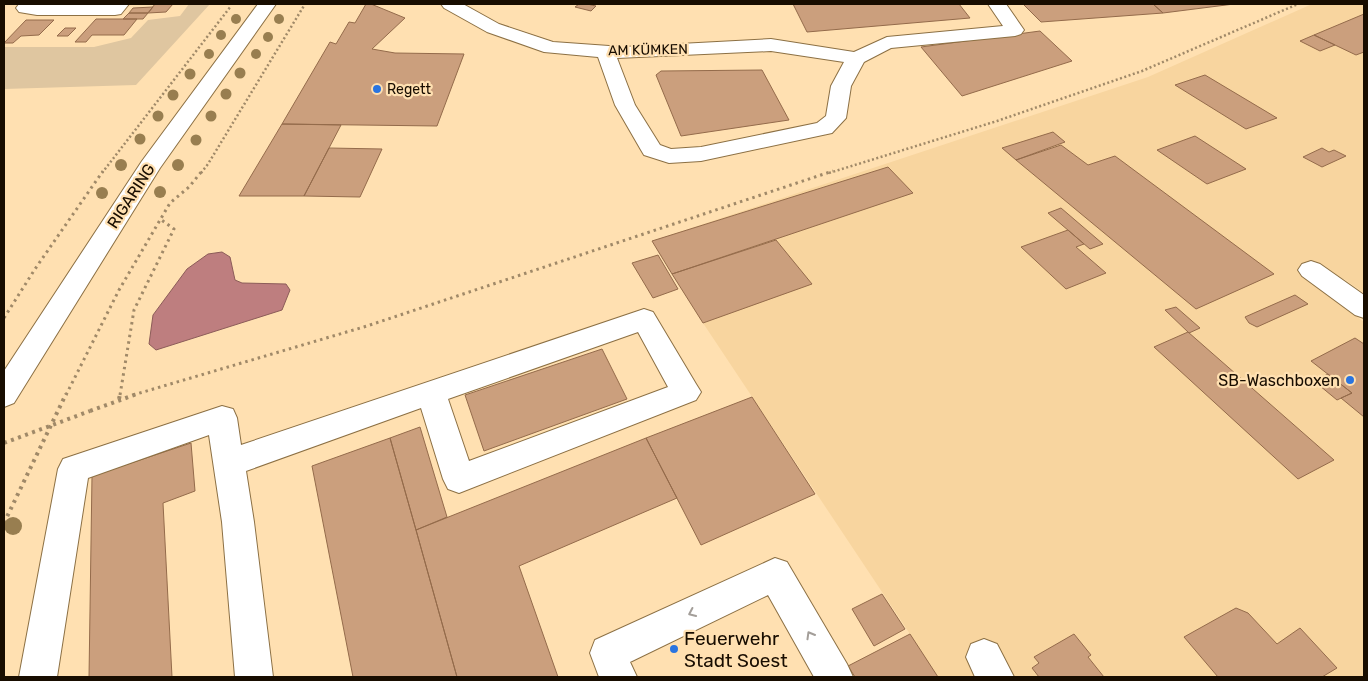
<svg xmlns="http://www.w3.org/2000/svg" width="1368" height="681" viewBox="0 0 1368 681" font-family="Rubik,sans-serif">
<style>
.built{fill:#f8d59f}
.green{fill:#dfc6a0}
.water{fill:#be7e7f;stroke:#8c5c59}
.building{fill:#cb9f7d;stroke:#946b4b}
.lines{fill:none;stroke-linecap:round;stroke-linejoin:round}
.minor-casing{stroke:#8c7044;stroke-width:2}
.major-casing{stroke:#8c7044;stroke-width:2}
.path-far2{stroke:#a08968;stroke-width:2.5;stroke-dasharray:2 2.5;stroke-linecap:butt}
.path-far1{stroke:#a08968;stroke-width:3;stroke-dasharray:2.5 4;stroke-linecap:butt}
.path{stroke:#a08968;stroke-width:4;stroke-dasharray:3 4.5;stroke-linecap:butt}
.minor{fill:#fff;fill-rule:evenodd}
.major{fill:#fff;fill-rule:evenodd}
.path-bridge{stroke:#a08968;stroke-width:4;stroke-dasharray:3 4.5;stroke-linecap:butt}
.tree{fill:#987e50}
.oneway{stroke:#a39e99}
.poi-dot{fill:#2974e0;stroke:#ffe0b1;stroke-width:2}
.labels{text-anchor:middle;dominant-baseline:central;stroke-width:4.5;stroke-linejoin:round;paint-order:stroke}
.far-street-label{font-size:14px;fill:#180d00;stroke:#ffe0b1}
.far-poi-label{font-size:14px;fill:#180d00;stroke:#ffe0b1;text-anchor:start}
.street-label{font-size:16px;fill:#180d00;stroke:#ffe0b1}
.poi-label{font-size:16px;fill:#180d00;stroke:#ffe0b1;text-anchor:end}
.near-poi-label{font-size:19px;fill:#180d00;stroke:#ffe0b1;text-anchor:start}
</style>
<rect width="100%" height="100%" fill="#ffe0b1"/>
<path class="built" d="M 1312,4 L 1364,4 L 1364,293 L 1344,279 L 1321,290 L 1364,322 L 1364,677 L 855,677 L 848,666 L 910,634 L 703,323 L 652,241 L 1148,77 Z"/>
<path class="green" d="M 189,4 L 210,4 L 136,85 L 4,89 L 4,47 L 94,47 L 131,38 L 148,20 L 180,16 Z"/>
<path class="water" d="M 222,252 L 230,257 L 235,280 L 242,283 L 286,284 L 290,290 L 282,310 L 156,350 L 149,344 L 153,315 L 187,269 L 208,254 Z"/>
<path class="building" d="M 139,4 L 181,4 L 173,4 L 166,12 L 148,13 L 155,4 Z
M 366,4 L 371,4 L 405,18 L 372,49 L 395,53 L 464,54 L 437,126 L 282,124 L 330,42 L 336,44 L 349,22 L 355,23 Z
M 579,4 L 587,4 L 596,6 L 591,11 L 575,7 Z
M 793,4 L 959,4 L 970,18 L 807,32 Z
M 1023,4 L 1153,4 L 1163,13 L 1041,22 Z
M 1153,4 L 1234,4 L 1163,13 Z
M 153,7 L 148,13 L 129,13 L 133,8 Z
M 129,13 L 148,13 L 143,19 L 123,19 Z
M 1364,14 L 1364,52 L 1356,55 L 1314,35 Z
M 96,19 L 137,19 L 124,35 L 92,35 L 86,42 L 75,42 Z
M 26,20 L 54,20 L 39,35 L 21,36 L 13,43 L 4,43 Z
M 65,28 L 76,28 L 68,36 L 57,36 Z
M 1040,31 L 1072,61 L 962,96 L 921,47 Z
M 1314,35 L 1335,45 L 1320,51 L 1300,41 Z
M 762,70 L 789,120 L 681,136 L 656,75 L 661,71 Z
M 1205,75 L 1277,118 L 1246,129 L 1175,85 Z
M 282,124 L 341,125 L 304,196 L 239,196 Z
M 1053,132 L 1065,142 L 1016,160 L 1002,148 Z
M 1195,136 L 1246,169 L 1207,184 L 1157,150 Z
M 1061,145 L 1088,165 L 1115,156 L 1274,274 L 1196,309 L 1016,160 Z
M 329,148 L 382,149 L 360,197 L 304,196 Z
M 1322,148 L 1329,152 L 1334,150 L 1346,156 L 1322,167 L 1303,157 Z
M 888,167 L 913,193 L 672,274 L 652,241 Z
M 1061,208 L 1103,244 L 1090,249 L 1048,213 Z
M 1068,230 L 1084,244 L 1076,247 L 1106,273 L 1066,289 L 1021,247 Z
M 776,240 L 812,284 L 703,323 L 672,274 Z
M 658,255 L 678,289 L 653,298 L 632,263 Z
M 1295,295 L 1308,304 L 1257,327 L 1249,323 L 1245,317 Z
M 1176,307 L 1200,328 L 1189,333 L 1165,310 Z
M 1188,332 L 1334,460 L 1298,479 L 1154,347 Z
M 1355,338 L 1364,344 L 1364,417 L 1341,398 L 1352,393 L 1311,361 Z
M 602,349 L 627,399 L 484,451 L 465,395 Z
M 1328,374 L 1352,393 L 1337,400 L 1314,381 Z
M 752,397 L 815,494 L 701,545 L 646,438 Z
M 420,427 L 447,517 L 416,530 L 390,438 Z
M 390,438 L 416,530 L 457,677 L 353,677 L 312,466 Z
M 646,438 L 677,498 L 519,566 L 558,677 L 457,677 L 416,530 Z
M 191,443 L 195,491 L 163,503 L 172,677 L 89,677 L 92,476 Z
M 882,594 L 905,629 L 874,646 L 852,609 Z
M 1236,608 L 1248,613 L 1277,644 L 1300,628 L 1337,668 L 1322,677 L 1218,677 L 1184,637 Z
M 910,634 L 938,677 L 855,677 L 848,666 Z
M 1074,634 L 1091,655 L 1088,657 L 1104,677 L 1039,677 L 1032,668 L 1039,663 L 1034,657 Z"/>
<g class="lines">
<defs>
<path id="minor" d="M 19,4 L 129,4 L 121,14 L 115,15 L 37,15 L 19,12 L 16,8 Z
M 441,4 L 463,4 L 499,24 L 553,42 L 623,47 L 771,39 L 854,52 L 887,37 L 1003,26 L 988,4 L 1006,4 L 1024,30 L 1021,34 L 1015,36 L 891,48 L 864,62 L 851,86 L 846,118 L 832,133 L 701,161 L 669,163 L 644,155 L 641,150 L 615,105 L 598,57 L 544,52 L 487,32 L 444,8 ZM 771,51 L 844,62 L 831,86 L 826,116 L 817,123 L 701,147 L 671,149 L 660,145 L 635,105 L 617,58 Z
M 1311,261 L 1320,264 L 1364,295 L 1364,318 L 1355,315 L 1302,276 L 1298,270 L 1302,264 Z
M 644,309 L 653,312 L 696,384 L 701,392 L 696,400 L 459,493 L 448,489 L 443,479 L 421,408 L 246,471 L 254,522 L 273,677 L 235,677 L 222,522 L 209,435 L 88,478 L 57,677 L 19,677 L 58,469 L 63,459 L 222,406 L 233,409 L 237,418 L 241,445 ZM 638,332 L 668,387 L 469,461 L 448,399 Z
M 775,558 L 787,562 L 847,664 L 853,677 L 814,677 L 768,595 L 630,662 L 637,677 L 599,677 L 590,653 L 595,640 Z
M 984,639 L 997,644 L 1014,677 L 975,677 L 966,657 L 971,644 Z"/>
<path id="major" d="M 258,4 L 276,4 L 160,168 L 14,403 L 4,407 L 4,371 L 142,161 Z"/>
</defs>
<use href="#minor" class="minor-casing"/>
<use href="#major" class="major-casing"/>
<path class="path-far2" d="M 102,173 L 231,6
M 201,173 L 208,164 L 305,4
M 829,173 L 997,121 L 1142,71 L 1298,4"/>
<path class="path-far1" d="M 4,318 L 35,269 L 103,171
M 66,395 L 119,290 L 170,203 L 189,187 L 202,171
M 120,395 L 134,310 L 174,229 L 160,219
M 133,395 L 367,326 L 833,171"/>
<path class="path" d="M 119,399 L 120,394
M 90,411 L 137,394
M 4,523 L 66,394"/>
<use href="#minor" class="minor"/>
<use href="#major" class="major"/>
<path class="path-bridge" d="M 4,443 L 90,411"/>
</g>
<g class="tree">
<circle cx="236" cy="19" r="5"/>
<circle cx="279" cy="19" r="5"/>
<circle cx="221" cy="35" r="5"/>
<circle cx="268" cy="37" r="5"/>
<circle cx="209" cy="54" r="5"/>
<circle cx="256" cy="54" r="5"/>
<circle cx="240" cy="73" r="5.5"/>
<circle cx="190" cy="74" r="5.5"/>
<circle cx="226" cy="94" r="5.5"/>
<circle cx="173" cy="95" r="5.5"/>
<circle cx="158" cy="116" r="5.5"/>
<circle cx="211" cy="116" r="5.5"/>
<circle cx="140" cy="139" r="5.5"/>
<circle cx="196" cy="140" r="5.5"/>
<circle cx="121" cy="165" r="6"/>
<circle cx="178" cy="165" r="6"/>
<circle cx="160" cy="192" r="6"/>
<circle cx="102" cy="193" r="6"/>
<circle cx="13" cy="526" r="9"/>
</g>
<defs><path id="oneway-chevron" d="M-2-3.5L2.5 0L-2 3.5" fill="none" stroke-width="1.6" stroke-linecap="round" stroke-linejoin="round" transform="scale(1.25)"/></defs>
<g class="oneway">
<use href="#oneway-chevron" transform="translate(692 613) rotate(155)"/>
<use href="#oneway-chevron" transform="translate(810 635) rotate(-120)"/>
</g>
<g class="poi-dot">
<circle cx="377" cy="89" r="5"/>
<circle cx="1350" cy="380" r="5"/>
<circle cx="674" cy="649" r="5"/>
</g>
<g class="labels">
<g class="far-street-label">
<text transform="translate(648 50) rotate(-1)">AM KÜMKEN</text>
</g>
<g class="far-poi-label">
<text x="387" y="89">Regett</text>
</g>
<g class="street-label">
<text transform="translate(131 196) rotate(-57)">RIGARING</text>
</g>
<g class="poi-label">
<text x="1340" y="380">SB-Waschboxen</text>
</g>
<g class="near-poi-label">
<text x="684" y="638">Feuerwehr<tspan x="684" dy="22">Stadt Soest</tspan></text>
</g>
</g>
<rect width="1368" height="681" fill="none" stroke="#180d00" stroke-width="10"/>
</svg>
